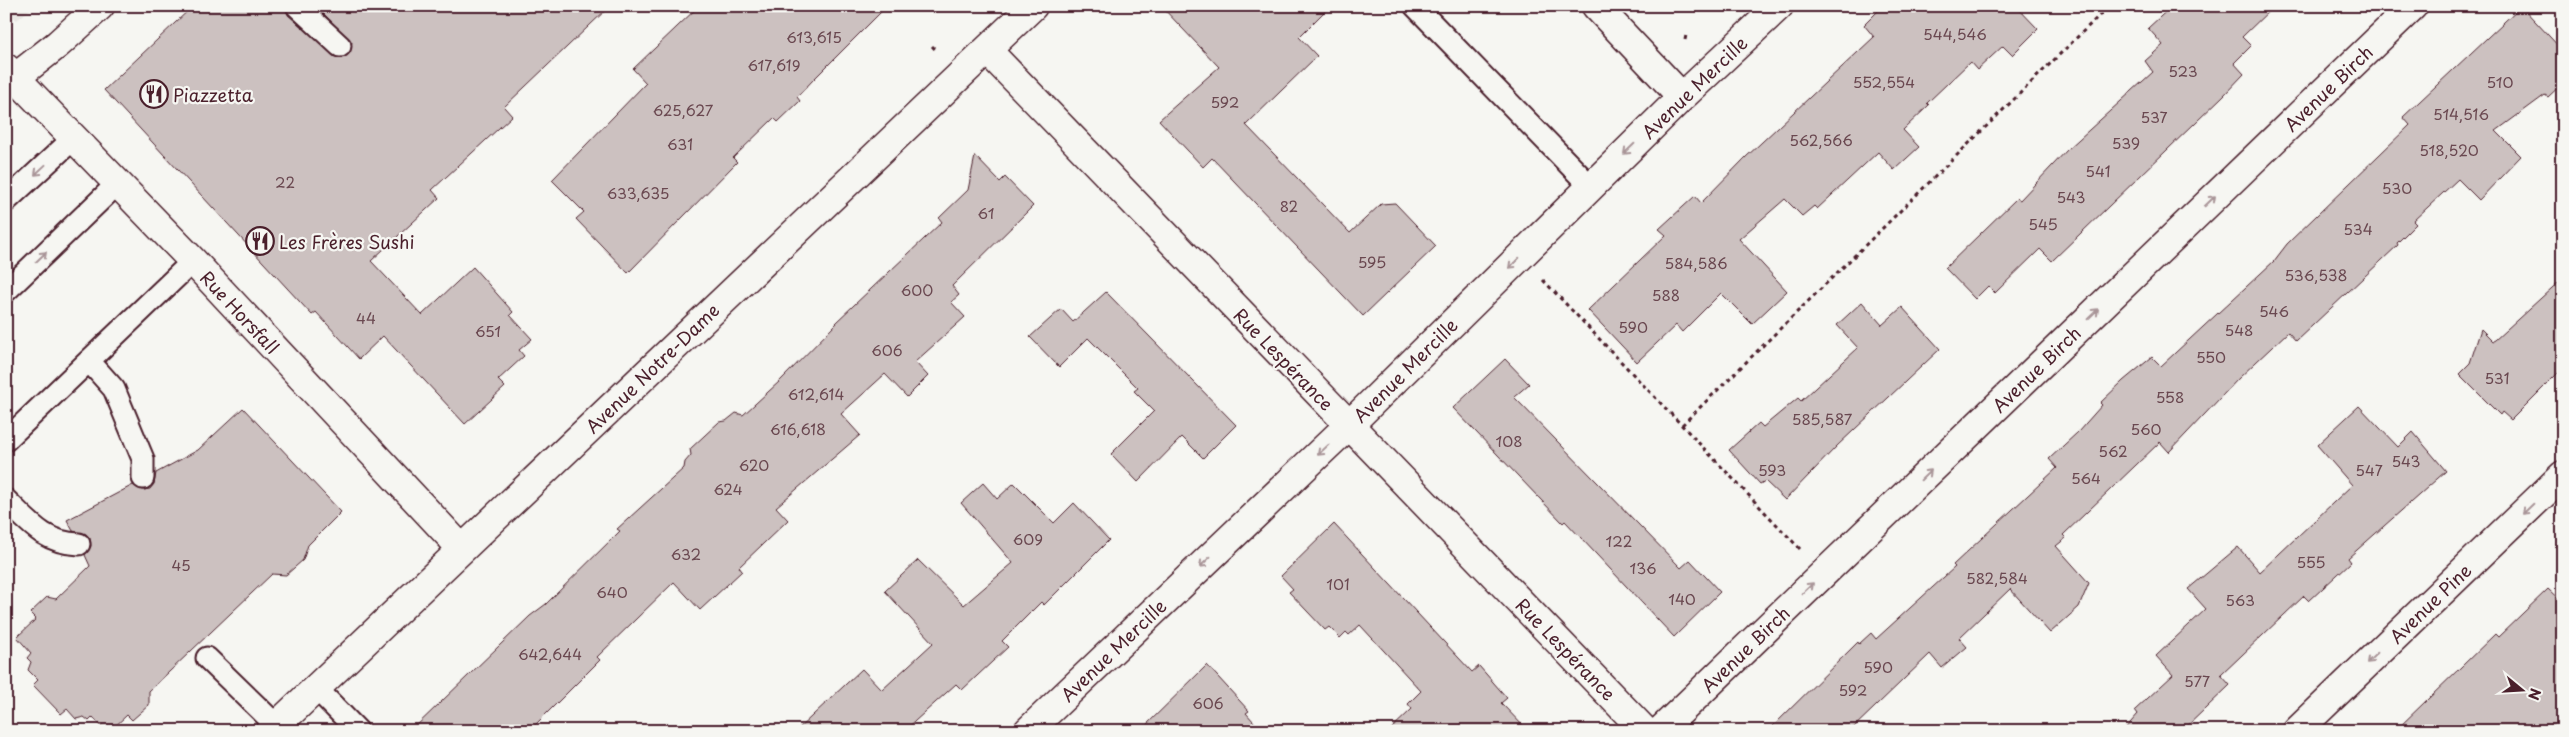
<svg xmlns="http://www.w3.org/2000/svg" width="2569" height="737" viewBox="0 0 2569 737" font-family="'Playpen Sans',sans-serif">
<style>
.built{fill:#e9e6e3}
.building{fill:#ccc1c0;stroke:#4a1f2b}
.lines{fill:none;stroke-linecap:round;stroke-linejoin:round}
.service-casing{stroke:#4a1f2b;stroke-width:25}
.minor-casing{stroke:#4a1f2b;stroke-width:31}
.tertiary-casing{stroke:#4a1f2b;stroke-width:31}
.path{stroke:#4a1f2b;stroke-width:3;stroke-dasharray:4 4;stroke-linecap:butt}
.service{stroke:#f6f6f2;stroke-width:21}
.minor{stroke:#f6f6f2;stroke-width:28}
.tertiary{stroke:#f6f6f2;stroke-width:28}
.oneway{stroke:#a99598}
.labels{text-anchor:middle;dominant-baseline:central;stroke-width:4.5;stroke-linejoin:round;paint-order:stroke}
.number-label{font-size:15px;fill:#6a4850}
.street-label{font-size:18px;fill:#4a1f2b;stroke:#f6f6f2}
.poi-label{font-size:18px;fill:#4a1f2b;stroke:#f6f6f2;text-anchor:start}
</style>
<rect width="100%" height="100%" fill="#f6f6f2"/>
<filter id="ink" filterUnits="userSpaceOnUse"><feTurbulence type="fractalNoise" baseFrequency=".02" numOctaves="2"/><feDisplacementMap in="SourceGraphic" scale="10" xChannelSelector="R" yChannelSelector="G"/><feConvolveMatrix kernelMatrix="1 2 1 2 8 2 1 2 1" color-interpolation-filters="sRGB"/></filter>
<g filter="url(#ink)">
<path class="built" d="M 6,6 L 34,6 L 17,20 L 6,11 Z"/>
<path class="building" d="M 193,6 L 285,6 L 288,15 L 338,58 L 349,54 L 352,42 L 316,6 L 610,6 L 504,107 L 512,116 L 432,190 L 439,198 L 371,261 L 422,315 L 473,267 L 513,312 L 510,315 L 532,339 L 519,350 L 524,356 L 498,380 L 505,387 L 465,424 L 383,336 L 359,359 L 316,312 L 312,315 L 104,90 Z
M 699,6 L 887,6 L 813,80 L 797,97 L 800,101 L 778,122 L 774,118 L 733,158 L 737,162 L 628,273 L 576,219 L 584,212 L 552,180 L 646,83 L 633,69 Z
M 1161,6 L 1330,6 L 1299,37 L 1317,56 L 1246,125 L 1350,233 L 1381,204 L 1395,203 L 1436,246 L 1363,316 L 1212,158 L 1203,167 L 1159,120 L 1219,67 Z
M 1883,6 L 2016,6 L 2038,29 L 2012,55 L 2003,46 L 1977,70 L 1970,62 L 1927,103 L 1929,105 L 1903,130 L 1919,147 L 1894,170 L 1878,152 L 1817,209 L 1814,206 L 1802,216 L 1785,199 L 1739,239 L 1787,291 L 1752,324 L 1721,293 L 1682,332 L 1676,325 L 1637,362 L 1588,310 L 1666,235 L 1659,229 L 1695,196 L 1701,203 L 1746,157 L 1874,37 L 1864,25 Z
M 2172,6 L 2274,6 L 2242,37 L 2251,46 L 2234,63 L 2244,74 L 2224,95 L 2052,261 L 2040,249 L 1995,293 L 1988,286 L 1975,299 L 1945,268 L 2017,198 L 2020,200 L 2068,149 L 2153,72 L 2145,61 L 2163,45 L 2148,28 Z
M 2521,6 L 2563,51 L 2563,83 L 2548,97 L 2545,95 L 2496,131 L 2521,156 L 2479,200 L 2458,179 L 2413,221 L 2416,224 L 2397,243 L 2398,245 L 2296,341 L 2288,332 L 2239,378 L 2169,452 L 2160,442 L 2063,535 L 2066,538 L 2056,546 L 2089,583 L 2079,607 L 2050,633 L 2010,589 L 1959,638 L 1967,647 L 1942,668 L 1930,654 L 1850,731 L 1768,731 L 1858,642 L 1859,644 L 1871,633 L 1876,639 L 1955,567 L 1953,565 L 2057,468 L 2049,459 L 2078,432 L 2102,405 L 2100,403 L 2123,381 L 2152,357 L 2161,366 L 2274,261 L 2287,244 L 2410,125 L 2403,117 Z
M 975,156 L 1000,182 L 1005,177 L 1033,206 L 952,286 L 959,295 L 951,302 L 965,317 L 915,362 L 928,376 L 907,397 L 885,374 L 841,414 L 860,435 L 776,507 L 788,520 L 739,567 L 742,571 L 700,610 L 674,582 L 597,657 L 600,660 L 529,731 L 411,731 L 530,616 L 546,604 L 620,531 L 617,529 L 684,468 L 685,462 L 691,455 L 690,449 L 719,422 L 726,421 L 736,413 L 743,415 L 780,381 L 837,323 L 836,322 L 942,222 L 939,218 L 968,190 Z
M 2563,278 L 2563,368 L 2511,420 L 2502,412 L 2500,415 L 2459,374 L 2470,363 L 2481,329 L 2493,341 L 2495,340 Z
M 1106,292 L 1236,425 L 1203,458 L 1182,437 L 1138,482 L 1111,454 L 1154,411 L 1134,391 L 1138,388 L 1088,338 L 1059,367 L 1030,337 L 1061,309 L 1073,322 Z
M 1862,302 L 1882,325 L 1902,307 L 1940,349 L 1837,446 L 1785,500 L 1765,481 L 1760,484 L 1729,450 L 1759,423 L 1763,427 L 1798,398 L 1801,401 L 1858,348 L 1837,325 Z
M 1505,359 L 1529,384 L 1514,397 L 1681,568 L 1690,560 L 1720,592 L 1674,637 L 1565,521 L 1563,523 L 1453,408 Z
M 2359,406 L 2398,447 L 2413,432 L 2446,471 L 2348,558 L 2351,562 L 2309,601 L 2304,596 L 2221,675 L 2230,685 L 2182,731 L 2123,731 L 2138,714 L 2135,710 L 2173,675 L 2156,656 L 2206,609 L 2188,589 L 2238,547 L 2260,572 L 2352,485 L 2317,445 Z
M 243,408 L 341,512 L 308,545 L 303,560 L 286,575 L 272,574 L 149,691 L 149,705 L 132,720 L 127,715 L 110,731 L 106,731 L 93,717 L 89,721 L 84,717 L 76,719 L 67,709 L 61,714 L 33,685 L 38,680 L 28,670 L 31,662 L 27,658 L 31,653 L 17,637 L 36,619 L 30,613 L 47,597 L 56,599 L 90,566 L 85,555 L 91,546 L 90,538 L 86,534 L 73,531 L 67,520 L 133,485 L 143,490 L 150,489 L 154,484 L 156,473 L 198,450 Z
M 983,483 L 997,499 L 1014,483 L 1054,523 L 1074,503 L 1109,540 L 1044,605 L 1041,602 L 1002,641 L 1008,647 L 962,690 L 956,684 L 904,731 L 796,731 L 862,669 L 882,690 L 933,643 L 885,591 L 918,560 L 964,605 L 1013,563 L 961,503 Z
M 1334,524 L 1472,672 L 1479,666 L 1507,698 L 1501,703 L 1528,731 L 1389,731 L 1412,709 L 1408,704 L 1421,691 L 1360,625 L 1349,635 L 1346,632 L 1340,638 L 1329,627 L 1325,630 L 1289,592 L 1293,589 L 1281,576 Z
M 2548,589 L 2563,603 L 2563,731 L 2395,731 L 2495,634 L 2498,637 Z
M 1207,665 L 1249,711 L 1246,713 L 1262,731 L 1140,731 Z"/>
<g class="lines">
<defs>
<path id="service" d="M 297,6 L 340,46
M 1415,6 L 1591,187
M 6,201 L 74,138
M 6,291 L 118,183
M 89,361 L 114,389 L 143,459 L 143,478
M 6,440 L 193,261
M 6,500 C 30,523 44,543 79,544
M 207,658 L 277,726
M 316,688 L 358,731"/>
<path id="minor" d="M 1596,6 L 1682,97
M 987,50 L 1645,731
M 6,68 L 193,261 L 462,549
M 271,731 L 1033,6
M 1028,731 L 1348,426 L 1682,97 L 1779,6
M 1660,731 L 2413,6
M 2297,731 L 2563,475"/>
<path id="tertiary" d="M 6,85 L 58,44 L 100,6"/>
</defs>
<use href="#service" class="service-casing"/>
<use href="#minor" class="minor-casing"/>
<use href="#tertiary" class="tertiary-casing"/>
<path class="path" d="M 1685,40 L 1686,35
M 932,46 L 935,49
M 1543,280 L 1801,550
M 1682,425 L 2109,6"/>
<use href="#service" class="service"/>
<use href="#minor" class="minor"/>
<use href="#tertiary" class="tertiary"/>
</g>
<defs><path id="oneway-shaft" d="M-6 0H5M1.5-3L5.5 0L1.5 3" fill="none" stroke-width="1.6" stroke-linecap="round" stroke-linejoin="round" transform="scale(1.25)"/></defs>
<g class="oneway">
<use href="#oneway-shaft" transform="translate(1629 149) rotate(136)"/>
<use href="#oneway-shaft" transform="translate(40 170) rotate(137)"/>
<use href="#oneway-shaft" transform="translate(2210 201) rotate(-44)"/>
<use href="#oneway-shaft" transform="translate(41 257) rotate(-44)"/>
<use href="#oneway-shaft" transform="translate(1514 263) rotate(135)"/>
<use href="#oneway-shaft" transform="translate(2093 314) rotate(-44)"/>
<use href="#oneway-shaft" transform="translate(1323 450) rotate(137)"/>
<use href="#oneway-shaft" transform="translate(1926 475) rotate(-44)"/>
<use href="#oneway-shaft" transform="translate(2528 509) rotate(136)"/>
<use href="#oneway-shaft" transform="translate(1205 562) rotate(136)"/>
<use href="#oneway-shaft" transform="translate(1808 588) rotate(-44)"/>
<use href="#oneway-shaft" transform="translate(2372 658) rotate(136)"/>
</g>
</g>
<defs>
<symbol id="restaurant-ring" viewBox="-11 -11 22 22"><circle r="9.5" fill="#f6f6f2" stroke="#4a1f2b" stroke-width="1.5"/><path d="M-5-6h1v4h1v-4h1v4h1v-4h1v5L-1.5 .5V6h-2V.5L-5-1ZM5-6V6H3V1.5H1.5Q1.5-4 5-6Z" fill="#4a1f2b"/></symbol>
</defs>
<g fill-rule="evenodd">
<use href="#restaurant-ring" x="138" y="78" width="32" height="32"/>
<use href="#restaurant-ring" x="244" y="225" width="32" height="32"/>
</g>
<g class="labels">
<g class="number-label">
<text x="1955" y="33">544,546</text>
<text x="814" y="36">613,615</text>
<text x="774" y="64">617,619</text>
<text x="2183" y="70">523</text>
<text x="1884" y="81">552,554</text>
<text x="2500" y="81">510</text>
<text x="1225" y="101">592</text>
<text x="683" y="109">625,627</text>
<text x="2461" y="113">514,516</text>
<text x="2154" y="116">537</text>
<text x="1821" y="139">562,566</text>
<text x="2126" y="142">539</text>
<text x="680" y="143">631</text>
<text x="2449" y="149">518,520</text>
<text x="2098" y="170">541</text>
<text x="285" y="181">22</text>
<text x="2397" y="187">530</text>
<text x="638" y="192">633,635</text>
<text x="2071" y="196">543</text>
<text x="1289" y="205">82</text>
<text x="986" y="212">61</text>
<text x="2043" y="223">545</text>
<text x="2358" y="228">534</text>
<text x="1372" y="261">595</text>
<text x="1696" y="262">584,586</text>
<text x="2316" y="274">536,538</text>
<text x="917" y="289">600</text>
<text x="1666" y="294">588</text>
<text x="2274" y="310">546</text>
<text x="366" y="317">44</text>
<text x="1633" y="326">590</text>
<text x="2239" y="329">548</text>
<text x="488" y="330">651</text>
<text x="887" y="349">606</text>
<text x="2211" y="356">550</text>
<text x="2497" y="377">531</text>
<text x="816" y="393">612,614</text>
<text x="2170" y="396">558</text>
<text x="1822" y="418">585,587</text>
<text x="798" y="428">616,618</text>
<text x="2146" y="428">560</text>
<text x="1509" y="440">108</text>
<text x="2113" y="450">562</text>
<text x="2406" y="460">543</text>
<text x="754" y="464">620</text>
<text x="1772" y="469">593</text>
<text x="2369" y="469">547</text>
<text x="2086" y="477">564</text>
<text x="728" y="488">624</text>
<text x="1028" y="538">609</text>
<text x="1619" y="540">122</text>
<text x="686" y="553">632</text>
<text x="2311" y="561">555</text>
<text x="181" y="564">45</text>
<text x="1643" y="567">136</text>
<text x="1997" y="577">582,584</text>
<text x="1338" y="583">101</text>
<text x="612" y="591">640</text>
<text x="1682" y="598">140</text>
<text x="2240" y="599">563</text>
<text x="550" y="653">642,644</text>
<text x="1878" y="666">590</text>
<text x="2197" y="680">577</text>
<text x="1853" y="689">592</text>
<text x="1208" y="702">606</text>
</g>
<g class="street-label">
<text transform="translate(1694 87) rotate(-44)">Avenue Mercille</text>
<text transform="translate(2328 88) rotate(-44)">Avenue Birch</text>
<text transform="translate(240 312) rotate(47)">Rue Horsfall</text>
<text transform="translate(1284 359) rotate(46)">Rue Lespérance</text>
<text transform="translate(652 368) rotate(-44)">Avenue Notre-Dame</text>
<text transform="translate(2036 369) rotate(-44)">Avenue Birch</text>
<text transform="translate(1405 370) rotate(-45)">Avenue Mercille</text>
<text transform="translate(2430 603) rotate(-44)">Avenue Pine</text>
<text transform="translate(1566 649) rotate(46)">Rue Lespérance</text>
<text transform="translate(1745 649) rotate(-44)">Avenue Birch</text>
<text transform="translate(1113 650) rotate(-44)">Avenue Mercille</text>
</g>
<g class="poi-label">
<text x="173" y="94">Piazzetta</text>
<text x="279" y="241">Les Frères Sushi</text>
</g>
</g>
<rect width="2569" height="737" fill="none" stroke="#f6f6f2" stroke-width="25"/>
<rect x="12" y="12" width="2544" height="712" fill="none" stroke="#4a1f2b" stroke-width="2" filter="url(#ink)"/>
<g transform="translate(2522 690) rotate(108)" stroke="#f6f6f2" stroke-width="4" paint-order="stroke">
<path d="M0-4L9 19L0 12L-9 19Z" fill="#4a1f2b"/>
<text y="-8" font-size="14" font-weight="bold" text-anchor="middle" fill="#4a1f2b">N</text>
</g>
</svg>
